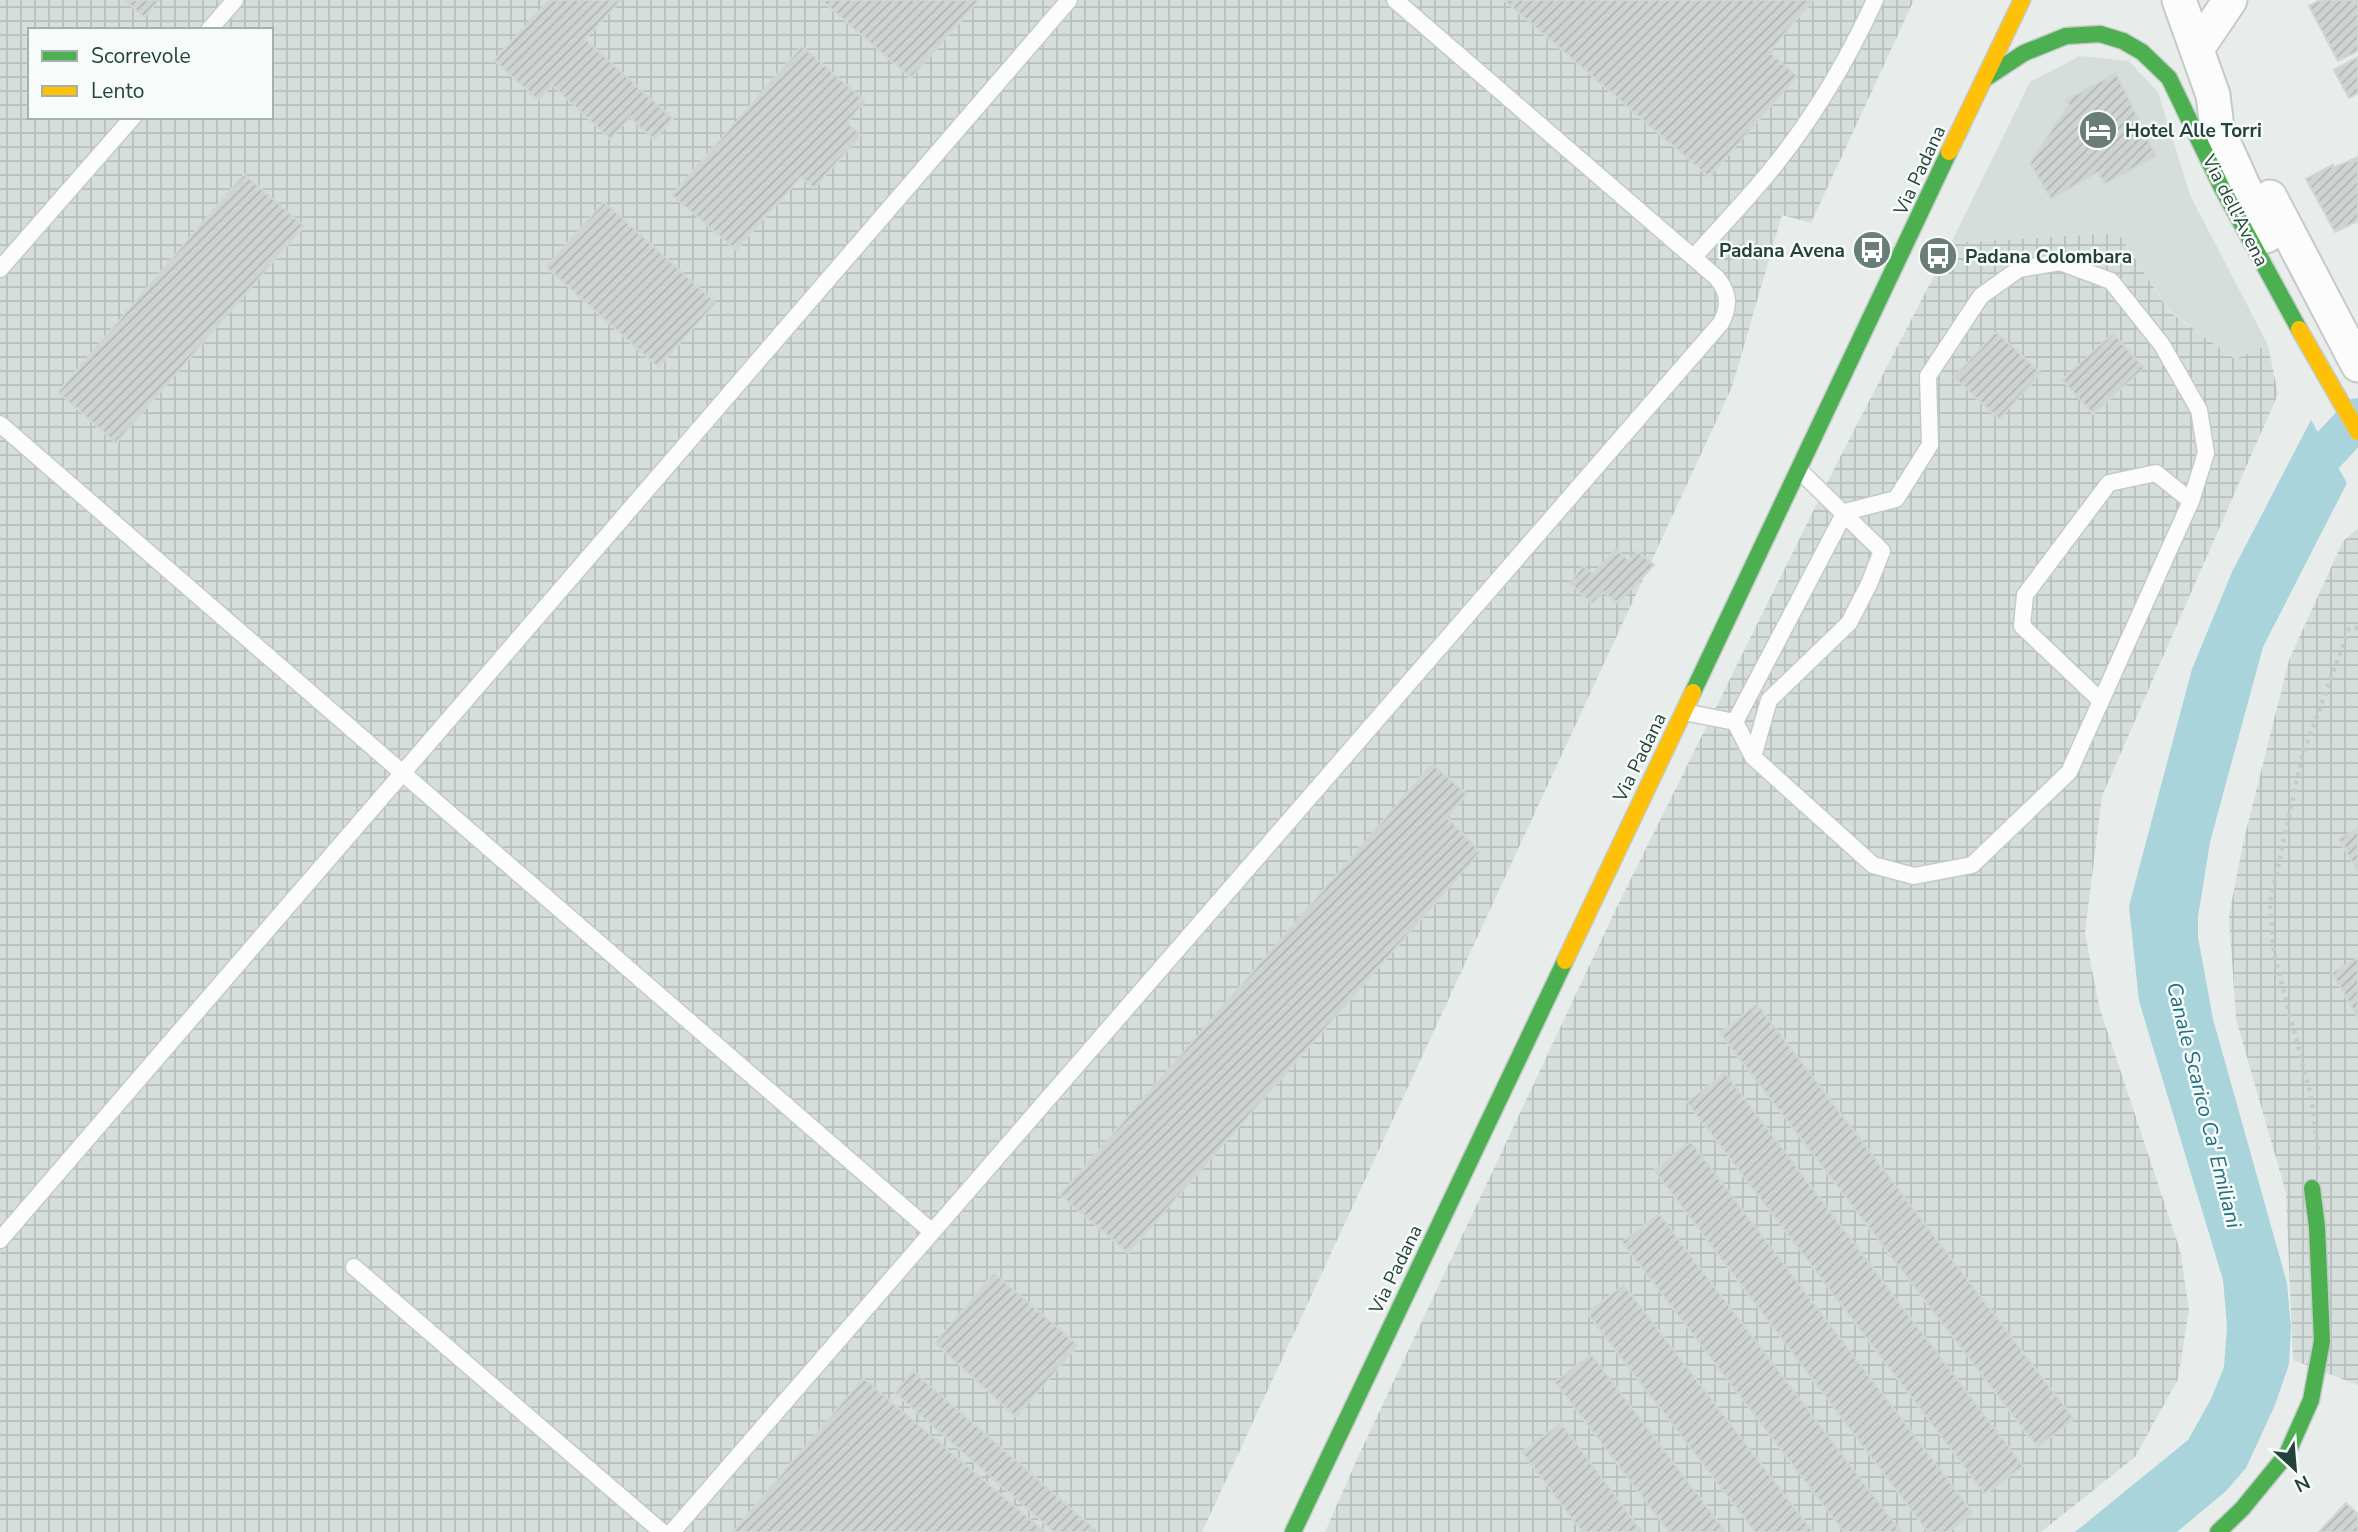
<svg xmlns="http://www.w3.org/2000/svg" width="2358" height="1532" font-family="'Nunito Sans',sans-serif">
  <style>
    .built { fill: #d6dedb }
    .industrial { fill: url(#industrial-grid); fill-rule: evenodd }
    .water { fill: #a9d4db }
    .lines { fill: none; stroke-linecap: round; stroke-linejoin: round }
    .canal { stroke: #a9d4db; stroke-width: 40 }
    .building { fill: url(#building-hatch); stroke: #d1d6d4; stroke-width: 2 }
    .lane-casing { stroke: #c5cac8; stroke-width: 19 }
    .street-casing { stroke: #c5cac8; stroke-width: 37 }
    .fast-casing { stroke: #c3cbc8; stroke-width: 19 }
    .slow-casing { stroke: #c3cbc8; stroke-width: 19 }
    .path { stroke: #c3ccca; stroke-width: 4.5; stroke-dasharray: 3.5 5; stroke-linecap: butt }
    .lane { stroke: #fcfcfc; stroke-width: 16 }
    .street { stroke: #fcfcfc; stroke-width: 33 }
    .fast { stroke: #4caf50; stroke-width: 16 }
    .slow { stroke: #ffc107; stroke-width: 16 }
    .labels { text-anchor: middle; stroke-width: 5; stroke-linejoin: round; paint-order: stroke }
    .poi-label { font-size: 19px; font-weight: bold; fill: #24423a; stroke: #f7fbf9; text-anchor: start }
    .street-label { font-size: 19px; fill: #24423a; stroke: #f7fbf9 }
    .water-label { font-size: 21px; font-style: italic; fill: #1c6f80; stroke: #f7fbf9 }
  </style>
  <defs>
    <pattern id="industrial-grid" width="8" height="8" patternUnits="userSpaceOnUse" patternTransform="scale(1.75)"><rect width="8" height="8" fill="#d6dedb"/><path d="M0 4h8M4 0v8" fill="none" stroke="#b8c0bd"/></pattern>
    <pattern id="building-hatch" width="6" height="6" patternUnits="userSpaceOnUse" patternTransform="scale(1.75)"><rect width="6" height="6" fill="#cfd4d2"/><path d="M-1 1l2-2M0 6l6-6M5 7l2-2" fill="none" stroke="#b2b7b5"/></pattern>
  </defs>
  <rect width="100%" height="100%" fill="#e8edeb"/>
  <path class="built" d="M2080,56l49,5 29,31 32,103 78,150 -33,14 -65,-48 -52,-78 -167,10 79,-161z"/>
  <path class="industrial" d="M0,0h1914l-103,223 -29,-8 -50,172 -530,1145h-1202zM30,30h241v87h-241z
    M2118,233l52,79 65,47 33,-14 10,49 -176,402 -17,137 14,73 81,244 9,60 -11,69 -43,78 -94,75h-716l33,-75 258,-548 221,-446 114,-220z
    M2358,529v856l-65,-25 -7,-167 -50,-174 -7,-103 14,-73 46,-183 54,-119z"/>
  <path class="water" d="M2311,420l36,63 -84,164 -53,195 -12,75v20l15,82 74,264 4,45 -2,36 -14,41 -29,63 -20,23 -49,41h-102l113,-92 23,-41 13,-32 3,-41 -4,-46 -84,-279 -10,-95 63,-237 40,-97z"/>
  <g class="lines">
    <path class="canal" d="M2299,496l21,-37 38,-41"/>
  </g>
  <path class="building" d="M124,0h35l-15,17z
    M549,0h72l-36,39 88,80 -19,21 -24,-23 -20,22 -58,-54 -14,15 -44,-40z
    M821,0h158l-68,78z
    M1504,0h309l-44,52 28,24 -88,101z
    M2320,0h38v51l-20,10 -29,-55z
    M802,46l63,55 -18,22 14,12 -47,53 -13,-11 -65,73 -64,-55z
    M2358,57v36l-9,5 -15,-28z
    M2116,73l40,83 -51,28 -7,-12 -47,27 -21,-36 39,-59 -3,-4z
    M2358,157v64l-23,11 -29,-53 27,-14v3z
    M244,174l60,52 -188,217 -58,-51z
    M604,202l112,101 -58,64 -112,-100z
    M1996,332l45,41 -42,46 -45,-42z
    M2113,333l31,35 -51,46 -31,-34z
    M1616,549l13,12 8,-10 17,14 -36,38 -15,-11 -11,12 -22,-21 13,-17 10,8z
    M1432,764l35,30 -20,23 33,35 -352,401 -68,-58z
    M2358,828v44l-19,-33z
    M2358,958v60l-26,-45z
    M1757,1004l317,415 -37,28 -317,-414z
    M1725,1073l298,393 -38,28 -298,-392z
    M1691,1142l282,371 -25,19h-20l-274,-362z
    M1659,1214l242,318h-57l-222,-290z
    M994,1273l84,72 -62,72 -81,-74z
    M1624,1285l189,247h-58l-168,-219z
    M1591,1354l135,178h-57l-114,-150z
    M913,1371l185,161h-44l-159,-139z
    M863,1378l182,154h-312z
    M1561,1423l81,109h-60l-60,-80z
    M2346,1503l12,11v18h-39z"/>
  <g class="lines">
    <g class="lane-casing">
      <path id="lane" d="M209,30l26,-30
        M1694,257c27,-31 56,-60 81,-92 41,-51 73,-106 100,-165
        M2060,262l51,19 51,64 37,65 7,43 -15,48 -122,271 -97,93 -58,11 -41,-11 -120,-108 -18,-35 110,-210 51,-13 34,-54 -2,-69 53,-80 38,-27z
        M0,269l133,-152
        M0,424l931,807
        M2101,701l-79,-75 3,-31 84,-112 47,-10 35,28
        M1684,712l51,10
        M1753,757l16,-57 80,-77 20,-39 13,-33 -83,-81
        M0,1240l1069,-1240
        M354,1267l308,265
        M672,1532l1049,-1209c9,-18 8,-30 -4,-45l-322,-278"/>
    </g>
    <g class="street-casing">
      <path id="street" d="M2179,0l34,95 4,33 49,108
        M2197,49l33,-49
        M2270,197l88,168"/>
    </g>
    <g class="fast-casing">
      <path id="fast" d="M1986,78l38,-25 42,-17 34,-2 23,7 19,11 27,26 53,110 77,141
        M1693,692l256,-540
        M1293,1532l272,-571
        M2218,1532l24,-23 45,-55 24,-54 11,-59 -5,-114 -5,-39"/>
    </g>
    <g class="slow-casing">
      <path id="slow" d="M1949,152l73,-152
        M2299,329l59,103
        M1565,961l128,-269"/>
    </g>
    <path class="path" d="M2318,1150l-7,-54 -37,-142 -4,-50 32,-147 47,-128 9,-1"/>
    <use href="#lane" class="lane"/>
    <use href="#street" class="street"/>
    <use href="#fast" class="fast"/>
    <use href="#slow" class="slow"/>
  </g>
  <defs>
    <g id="hotel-disc" transform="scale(2.0125)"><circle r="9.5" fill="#697e78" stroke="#f7fbf9"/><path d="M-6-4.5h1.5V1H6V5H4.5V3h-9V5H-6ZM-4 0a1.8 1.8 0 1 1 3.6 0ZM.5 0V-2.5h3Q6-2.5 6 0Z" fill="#fff"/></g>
    <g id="bus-disc" transform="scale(2.0125)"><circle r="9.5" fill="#697e78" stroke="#f7fbf9"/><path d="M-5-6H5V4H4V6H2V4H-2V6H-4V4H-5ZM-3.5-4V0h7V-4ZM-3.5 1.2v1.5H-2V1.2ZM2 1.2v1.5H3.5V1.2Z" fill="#fff"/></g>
  </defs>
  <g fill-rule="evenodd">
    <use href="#hotel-disc" x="2098" y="130"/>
    <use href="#bus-disc" x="1872" y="250"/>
    <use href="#bus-disc" x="1938" y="256"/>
  </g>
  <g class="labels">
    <g class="poi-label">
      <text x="2125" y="137">Hotel Alle Torri</text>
      <text x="1845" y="257" text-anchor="end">Padana Avena</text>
      <text x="1965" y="263">Padana Colombara</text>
    </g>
    <g class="street-label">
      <text transform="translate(1919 170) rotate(-65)" y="7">Via Padana</text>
      <text transform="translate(2236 210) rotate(63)" y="7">Via dell'Avena</text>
      <text transform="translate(1639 757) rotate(-64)" y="7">Via Padana</text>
      <text transform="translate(1395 1269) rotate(-64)" y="7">Via Padana</text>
    </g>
    <g class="water-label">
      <text transform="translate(2204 1105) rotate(76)" y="7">Canale Scarico Ca' Emiliani</text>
    </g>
  </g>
  <rect x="28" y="28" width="245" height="91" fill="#f7fbf9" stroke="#a3b1ad" stroke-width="2"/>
  <rect x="42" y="51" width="35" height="10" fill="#4caf50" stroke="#a3b1ad" stroke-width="2"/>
  <text x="91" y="63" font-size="21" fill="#24423a">Scorrevole</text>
  <rect x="42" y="86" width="35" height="10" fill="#ffc107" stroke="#a3b1ad" stroke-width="2"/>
  <text x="91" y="98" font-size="21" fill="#24423a">Lento</text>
  <g transform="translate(2295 1469) rotate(154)" stroke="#f7fbf9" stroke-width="5" paint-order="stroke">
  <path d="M0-5L12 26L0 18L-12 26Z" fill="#24423a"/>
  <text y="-10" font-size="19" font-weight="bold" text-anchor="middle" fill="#24423a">N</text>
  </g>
</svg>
